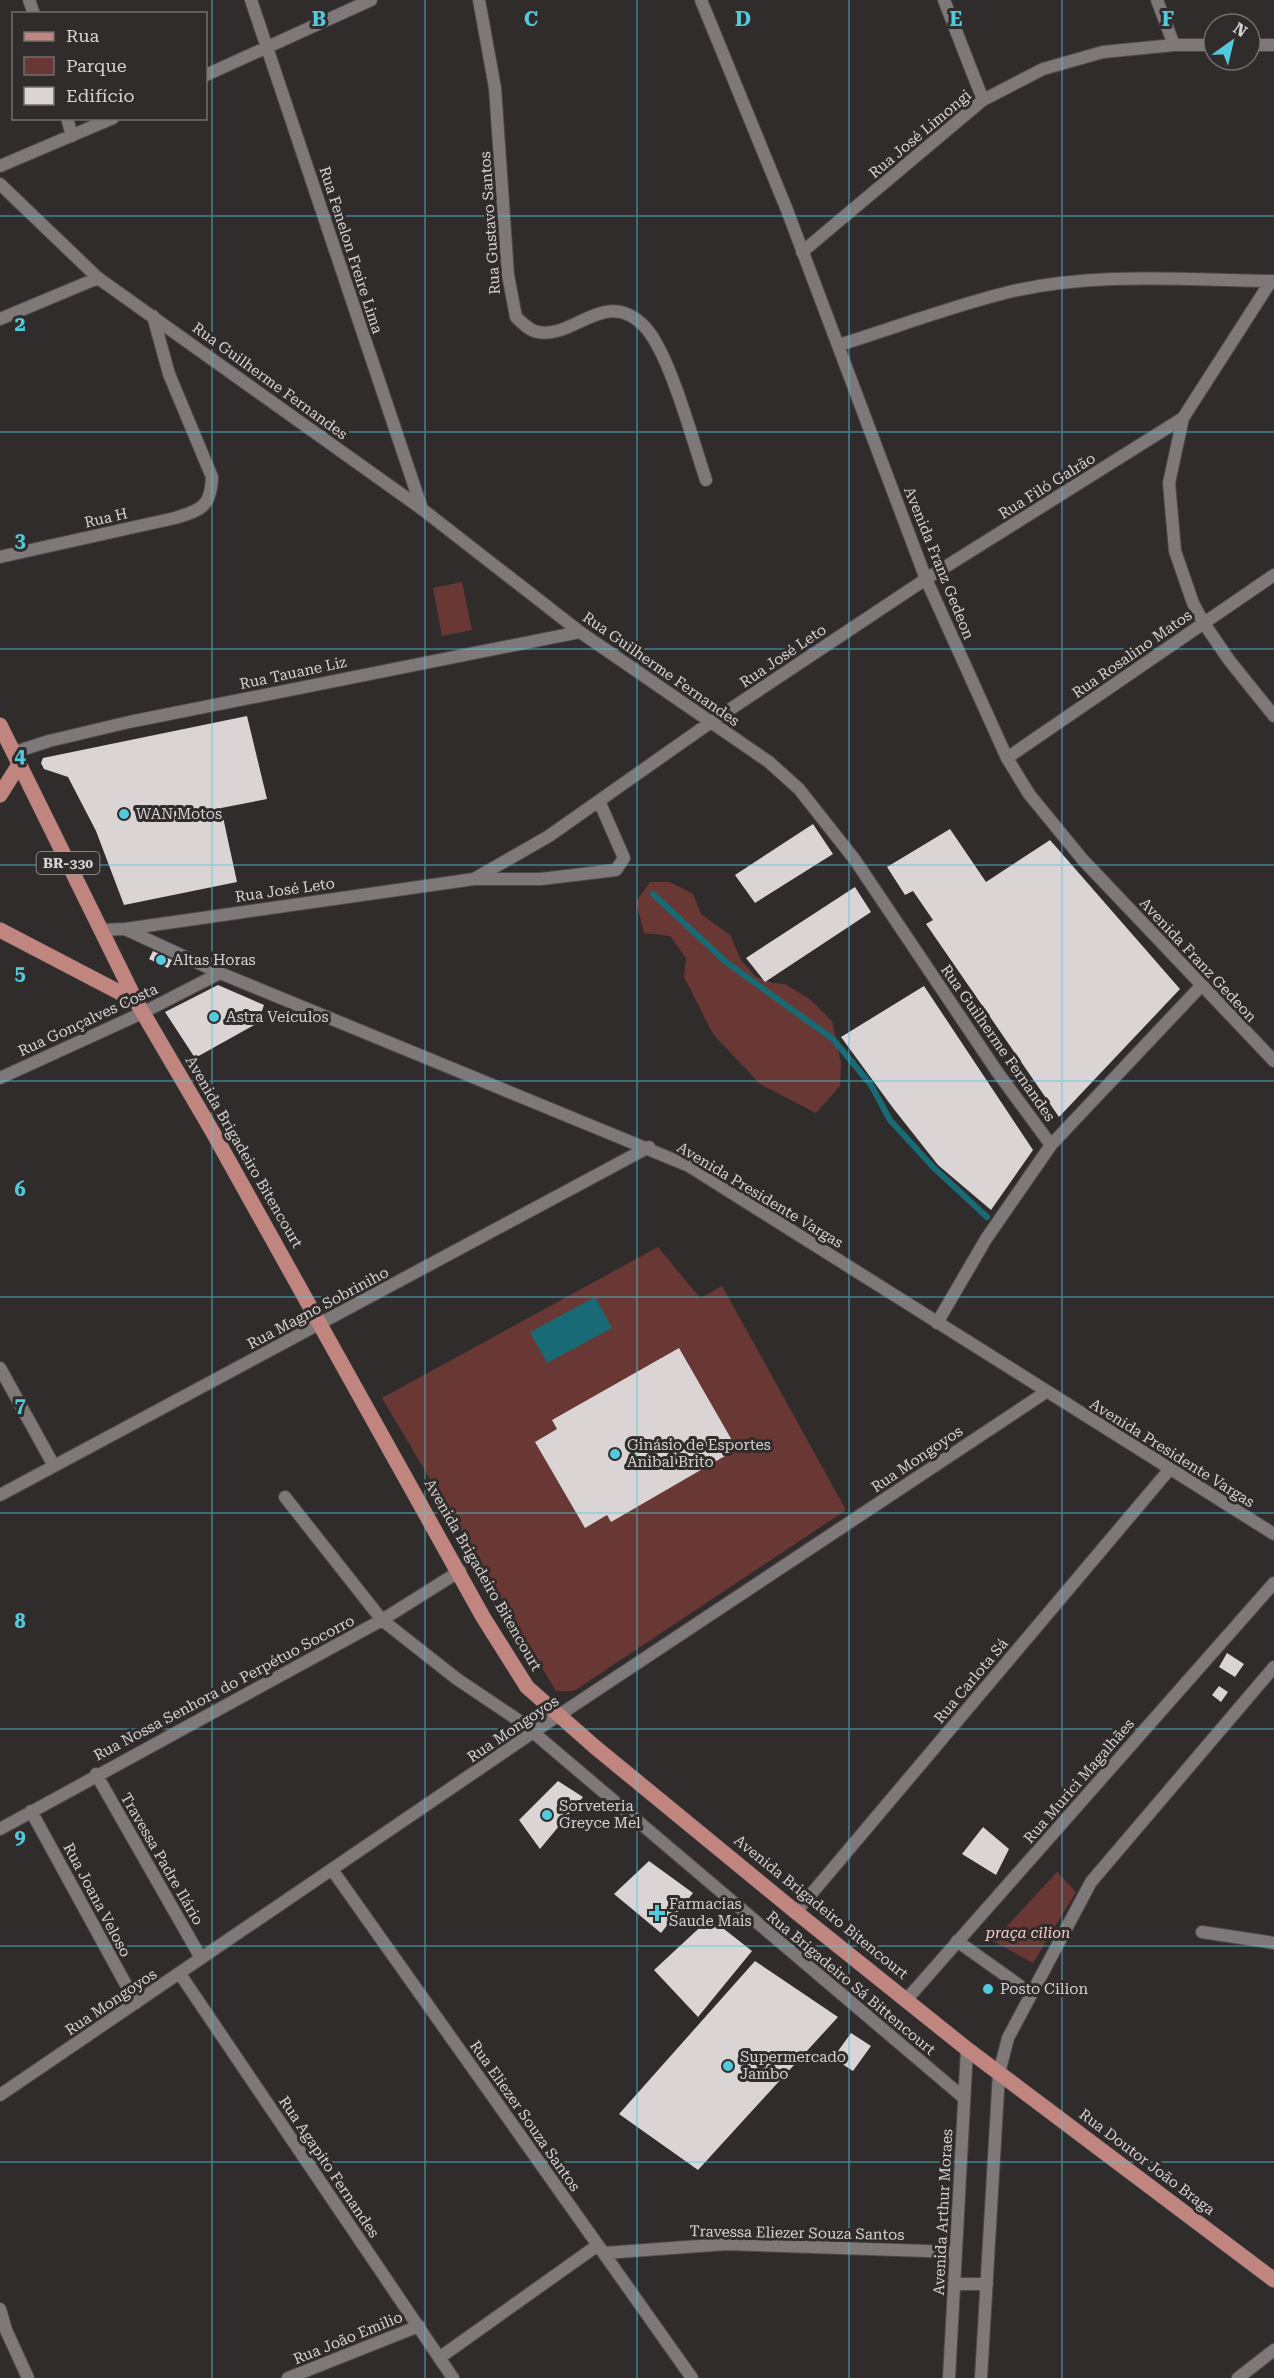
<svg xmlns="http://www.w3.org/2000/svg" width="1274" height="2378" font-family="'Roboto Serif',serif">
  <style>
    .green { fill: #693834 }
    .water { fill: #186a75 }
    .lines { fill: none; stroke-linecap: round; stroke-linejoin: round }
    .stream { stroke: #186a75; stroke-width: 6 }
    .building { fill: #dad4d4 }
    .minor-casing { stroke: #4e4a49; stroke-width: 14 }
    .tertiary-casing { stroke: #4e4a49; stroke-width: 14 }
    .primary-casing { stroke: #4e4a49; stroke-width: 16 }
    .minor { stroke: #7e7978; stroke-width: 12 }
    .tertiary { stroke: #7e7978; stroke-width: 12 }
    .primary { stroke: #c0857f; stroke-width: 15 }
    .grid { fill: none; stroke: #53cadc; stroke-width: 1.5; stroke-opacity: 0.55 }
    .poi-dot { fill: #53cadc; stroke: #312c2c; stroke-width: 2 }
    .labels { text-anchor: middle; stroke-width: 6; stroke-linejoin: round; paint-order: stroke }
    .shield { fill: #312c2c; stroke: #a4a0a0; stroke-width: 1.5 }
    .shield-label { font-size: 14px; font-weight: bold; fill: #d5d2d2 }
    .street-label { font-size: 15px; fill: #d5d2d2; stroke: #312c2c }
    .poi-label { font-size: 15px; fill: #d5d2d2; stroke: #312c2c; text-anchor: start }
    .park-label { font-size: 15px; font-style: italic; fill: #f7cbc6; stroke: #312c2c }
    .grid-label { font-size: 20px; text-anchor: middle; font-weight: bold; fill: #53cadc; stroke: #312c2c; stroke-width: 6; stroke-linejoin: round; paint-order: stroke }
  </style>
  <rect width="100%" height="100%" fill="#312c2c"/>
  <path class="green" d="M462,582l10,48 -30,6 -9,-48z
    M650,882h20l23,12 8,20 29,21 11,25 15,17 17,6 12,1 26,16 21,21 9,42 -1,23 -24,27 -56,-29 -47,-50 -29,-57 2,-19 -16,-22 -26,-3 -8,-31z
    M658,1247l42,51 22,-12 124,224 -272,181h-18l-174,-293z
    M1057,1872l19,20 -43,71 -40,-22z"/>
  <path class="water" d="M595,1297l17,31 -65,35 -17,-31z"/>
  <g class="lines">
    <path class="stream" d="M653,894l73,68 107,77 38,46 19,35 43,47 54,50"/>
  </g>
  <path class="building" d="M247,716l20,83 -46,9 16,74 -113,23 -28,-74 -28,-54 -24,-8 -3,-6 2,-5z
    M813,824l20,30 -78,49 -20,-28z
    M950,829l36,53 64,-42 130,149 -121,128 -133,-193 7,-4 -20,-29 -8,4 -18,-28z
    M855,887l16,25 -106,70 -19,-24z
    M153,951l19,9 -4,8 -19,-9z
    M218,985l46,20 -6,18 -63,35 -30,-46z
    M924,986l109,164 -42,60 -53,-45 -45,-57 -52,-71z
    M679,1348l58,101 -126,73 -4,-7 -22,13 -50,-86 22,-13 -5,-9z
    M1227,1653l17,11 -9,13 -16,-10z
    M1219,1686l9,6 -7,10 -9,-7z
    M558,1781l25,16 -43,52 -21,-29z
    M983,1827l26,22 -13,26 -34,-21z
    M649,1861l44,32 -32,40 -47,-39z
    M710,1918l42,33 -54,66 -44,-47z
    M755,1961l83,56 -140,153 -79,-56z
    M851,2033l20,13 -18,25 -20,-13z"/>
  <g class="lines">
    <g class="minor-casing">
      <path id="minor" d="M29,0l5,14
        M251,0l171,509
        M479,0l16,88 13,187 8,42c6,6 14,14 22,15 37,7 68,-46 107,-5 25,27 48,115 61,153
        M944,0l39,100
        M1157,0l17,45
        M1250,45h24
        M206,75l165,-75
        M67,118l5,18
        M0,166l113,-48
        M0,184l98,94 324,231 158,123 189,130 30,27 56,71 143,213 53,72
        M802,252l181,-152 60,-31 60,-17 71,-7h40
        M1271,281l-88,137 -14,65 6,68 18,52 10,19 26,38 45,56
        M0,319l98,-41
        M839,345c55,-17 110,-38 166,-52 88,-22 180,-13 269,-12
        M0,557l175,-39c27,-8 36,-12 37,-41l-43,-103 -16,-58
        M15,752l34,-11 80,-19 451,-90
        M1007,758l267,-183
        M475,879h66l75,-9 8,-12 -25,-57
        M100,930l25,-1 349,-50 75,-43 162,-114 215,-143 257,-161
        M0,1078l140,-64 80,-41
        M937,1323l49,-84 65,-94 150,-159
        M0,1368l54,98
        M0,1495l649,-348
        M285,1497l97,123 75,59 64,43 443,376
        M96,1774l105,184
        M31,1811l105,192
        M0,1829l382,-209 78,-49
        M333,1871l359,507
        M796,1912l373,-442
        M1202,1932l72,11
        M957,1941l73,52
        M180,1974l273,404
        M0,2095l532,-362 514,-341
        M604,2253l123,-9 228,8
        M439,2358l159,-113
        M288,2378l131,-52
        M1238,2378l36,-28"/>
    </g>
    <g class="tertiary-casing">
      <path id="tertiary" d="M701,0l86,210 139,369 81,179 22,36 54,66 191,201
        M125,929l95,44 469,193 585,368
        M907,1999l367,-416
        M954,2284h33
        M0,2309l6,21 22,48
        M949,2378l18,-329
        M981,2378l18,-305 9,-35 83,-156 183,-215"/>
    </g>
    <g class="primary-casing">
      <path id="primary" d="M0,725l136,276 75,128 272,488 44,70 68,60 201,165 171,137 307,231
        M0,795l20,-32
        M0,930l136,71"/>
    </g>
    <use href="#minor" class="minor"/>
    <use href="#tertiary" class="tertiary"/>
    <use href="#primary" class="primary"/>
  </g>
  <path class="grid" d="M212,0v2378M425,0v2378M637,0v2378M849,0v2378M1062,0v2378M0,216h1274M0,432h1274M0,649h1274M0,865h1274M0,1081h1274M0,1297h1274M0,1513h1274M0,1729h1274M0,1946h1274M0,2162h1274"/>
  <g class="poi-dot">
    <circle cx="124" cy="814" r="6"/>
    <circle cx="161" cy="960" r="6"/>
    <circle cx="214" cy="1017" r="6"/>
    <circle cx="615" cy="1454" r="6"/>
    <circle cx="547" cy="1815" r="6"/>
    <path d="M654 1904h6v6h6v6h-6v6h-6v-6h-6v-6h6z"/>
    <circle cx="988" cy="1989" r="6"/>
    <circle cx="728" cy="2066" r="6"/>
  </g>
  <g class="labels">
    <rect class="shield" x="36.5" y="852" width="63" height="22" rx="4.5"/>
    <g class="shield-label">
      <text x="68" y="868">BR-330</text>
    </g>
    <g class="street-label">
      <text transform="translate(920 134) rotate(-40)" y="5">Rua José Limongi</text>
      <text transform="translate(490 223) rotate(-94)" y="5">Rua Gustavo Santos</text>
      <text transform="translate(351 250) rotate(72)" y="5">Rua Fenelon Freire Lima</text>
      <text transform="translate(270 381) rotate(36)" y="5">Rua Guilherme Fernandes</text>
      <text transform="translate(1047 486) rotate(-32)" y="5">Rua Filó Galrão</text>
      <text transform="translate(106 518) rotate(-13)" y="5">Rua H</text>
      <text transform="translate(939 563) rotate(68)" y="5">Avenida Franz Gedeon</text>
      <text transform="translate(1132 654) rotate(-35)" y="5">Rua Rosalino Matos</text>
      <text transform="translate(783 656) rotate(-34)" y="5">Rua José Leto</text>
      <text transform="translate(661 669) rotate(35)" y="5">Rua Guilherme Fernandes</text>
      <text transform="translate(293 673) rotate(-12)" y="5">Rua Tauane Liz</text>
      <text transform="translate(285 890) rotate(-8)" y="5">Rua José Leto</text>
      <text transform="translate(1198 960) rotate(47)" y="5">Avenida Franz Gedeon</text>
      <text transform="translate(88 1020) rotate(-25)" y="5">Rua Gonçalves Costa</text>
      <text transform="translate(998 1043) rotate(55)" y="5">Rua Guilherme Fernandes</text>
      <text transform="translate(244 1152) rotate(60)" y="5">Avenida Brigadeiro Bitencourt</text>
      <text transform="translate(760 1195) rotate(31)" y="5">Avenida Presidente Vargas</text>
      <text transform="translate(318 1308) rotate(-28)" y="5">Rua Magno Sobriniho</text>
      <text transform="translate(1172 1453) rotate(32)" y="5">Avenida Presidente Vargas</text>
      <text transform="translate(917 1459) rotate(-34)" y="5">Rua Mongoyos</text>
      <text transform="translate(483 1575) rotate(60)" y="5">Avenida Brigadeiro Bitencourt</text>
      <text transform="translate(971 1681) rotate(-50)" y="5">Rua Carlota Sá</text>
      <text transform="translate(224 1688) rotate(-28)" y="5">Rua Nossa Senhora do Perpétuo Socorro</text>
      <text transform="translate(513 1729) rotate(-34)" y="5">Rua Mongoyos</text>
      <text transform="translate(1079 1781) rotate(-49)" y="5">Rua Murici Magalhães</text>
      <text transform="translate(162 1859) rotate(60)" y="5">Travessa Padre Ilário</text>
      <text transform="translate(97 1900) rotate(62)" y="5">Rua Joana Veloso</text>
      <text transform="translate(821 1907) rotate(39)" y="5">Avenida Brigadeiro Bitencourt</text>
      <text transform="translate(851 1983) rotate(40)" y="5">Rua Brigadeiro Sá Bittencourt</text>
      <text transform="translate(111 2002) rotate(-34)" y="5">Rua Mongoyos</text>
      <text transform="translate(525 2116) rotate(55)" y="5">Rua Eliezer Souza Santos</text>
      <text transform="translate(1147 2162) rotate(37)" y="5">Rua Doutor João Braga</text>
      <text transform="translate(329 2167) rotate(56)" y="5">Rua Agapito Fernandes</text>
      <text transform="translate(943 2212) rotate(-87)" y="5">Avenida Arthur Moraes</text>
      <text transform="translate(797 2233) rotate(1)" y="5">Travessa Eliezer Souza Santos</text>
      <text transform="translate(348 2338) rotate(-22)" y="5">Rua João Emilio</text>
    </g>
    <g class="poi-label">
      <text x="136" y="819">WAN Motos</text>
      <text x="173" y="965">Altas Horas</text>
      <text x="226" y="1022">Astra Veículos</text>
      <text x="627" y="1450">Ginásio de Esportes<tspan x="627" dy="17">Anibal Brito</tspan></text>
      <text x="559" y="1811">Sorveteria<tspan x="559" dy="17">Greyce Mel</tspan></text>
      <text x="669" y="1909">Farmacias<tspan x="669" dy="17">Saude Mais</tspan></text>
      <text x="1000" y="1994">Posto Cilion</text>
      <text x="740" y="2062">Supermercado<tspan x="740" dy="17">Jambo</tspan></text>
    </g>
    <g class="park-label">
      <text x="1028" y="1938">praça cilion</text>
    </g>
  </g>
  <g class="grid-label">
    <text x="319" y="26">B</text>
    <text x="531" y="26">C</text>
    <text x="743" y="26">D</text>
    <text x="956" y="26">E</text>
    <text x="1168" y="26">F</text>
    <text x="20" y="331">2</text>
    <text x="20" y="547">3</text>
    <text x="20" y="763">4</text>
    <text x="20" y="980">5</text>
    <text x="20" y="1196">6</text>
    <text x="20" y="1412">7</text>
    <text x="20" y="1628">8</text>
    <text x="20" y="1844">9</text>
  </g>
  <rect x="12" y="12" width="195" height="108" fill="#312c2c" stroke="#736e6e" stroke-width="1.5"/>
  <rect x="24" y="32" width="30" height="9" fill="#c0857f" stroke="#736e6e" stroke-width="1.5"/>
  <text x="66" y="42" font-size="18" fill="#d5d2d2">Rua</text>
  <rect x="24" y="57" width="30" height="18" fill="#693834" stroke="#736e6e" stroke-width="1.5"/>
  <text x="66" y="72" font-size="18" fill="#d5d2d2">Parque</text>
  <rect x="24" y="87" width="30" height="18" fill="#dad4d4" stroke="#736e6e" stroke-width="1.5"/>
  <text x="66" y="102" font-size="18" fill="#d5d2d2">Edifício</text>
  <g transform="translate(1232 42) rotate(34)"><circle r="28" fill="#312c2c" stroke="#736e6e" stroke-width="1.5"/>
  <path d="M0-4.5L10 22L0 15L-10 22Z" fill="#53cadc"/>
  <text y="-9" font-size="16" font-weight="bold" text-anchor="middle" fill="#d5d2d2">N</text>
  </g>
</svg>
